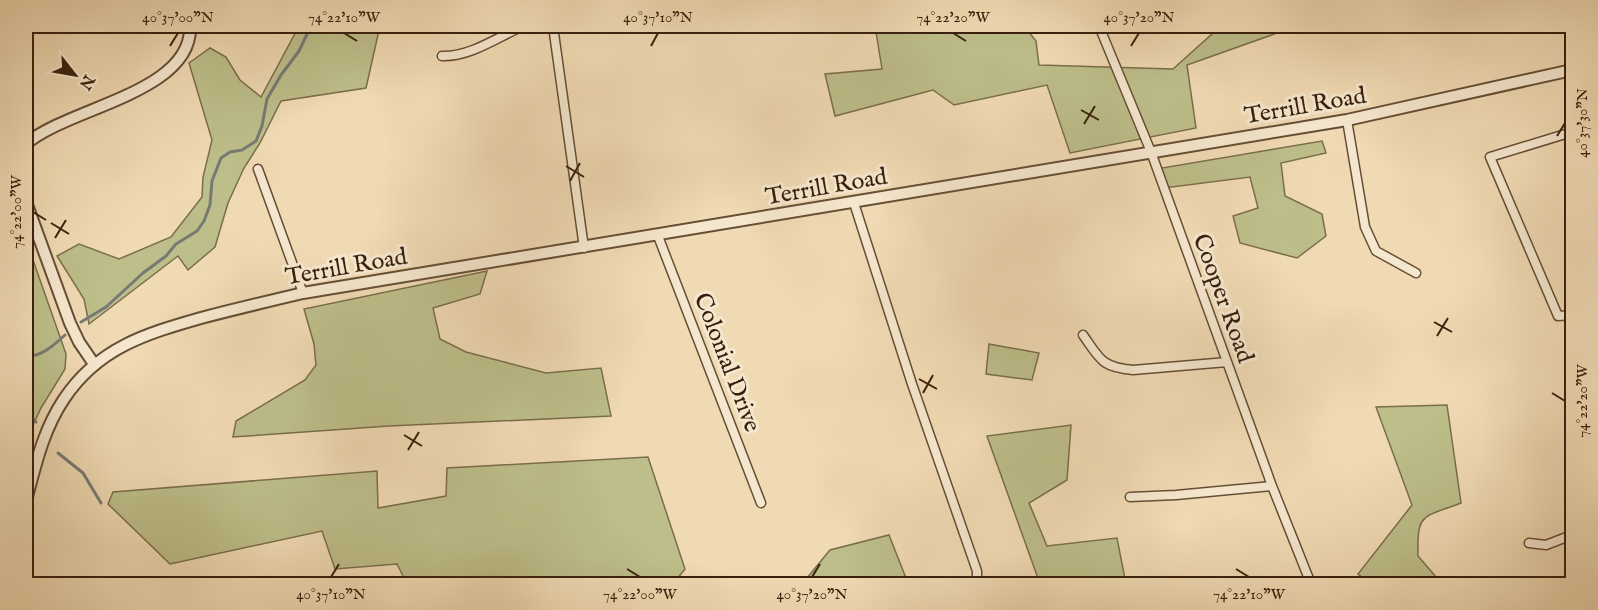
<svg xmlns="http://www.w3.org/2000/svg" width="1598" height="610" font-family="'IM FELL English',serif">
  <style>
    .green { fill: #bdbe8a; stroke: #7a6e4b; stroke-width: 1.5 }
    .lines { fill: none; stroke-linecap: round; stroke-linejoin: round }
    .stream { stroke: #777a74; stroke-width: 3 }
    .minor-casing { stroke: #664e36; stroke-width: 11 }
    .tertiary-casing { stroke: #664e36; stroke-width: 14 }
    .minor { stroke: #f5e7ce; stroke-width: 8 }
    .tertiary { stroke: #f5e7ce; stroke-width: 10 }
    .ticks { fill: none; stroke: #381f0c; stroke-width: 2 }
    .labels { text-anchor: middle; stroke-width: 6; stroke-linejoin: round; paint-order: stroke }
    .street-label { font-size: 24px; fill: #381f0c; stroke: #f5e7ce }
    .neatline { fill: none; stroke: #381f0c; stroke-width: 2 }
    .ticks-label { font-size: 15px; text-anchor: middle; fill: #381f0c }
  </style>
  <rect width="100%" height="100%" fill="#f0dab3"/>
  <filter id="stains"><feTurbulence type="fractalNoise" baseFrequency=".00333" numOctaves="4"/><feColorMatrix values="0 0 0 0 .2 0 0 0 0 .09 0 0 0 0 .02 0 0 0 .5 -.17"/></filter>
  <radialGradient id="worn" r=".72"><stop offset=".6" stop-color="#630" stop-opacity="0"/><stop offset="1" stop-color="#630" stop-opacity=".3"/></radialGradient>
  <path class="green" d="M299,26h81l-14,62 -85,13 -21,42 -16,25 -16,35 -13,44 -27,23 -10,-14 -89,68 -5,-25 -27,-43 22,-12 40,15 52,-22 31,-40 1,-20 9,-37 -23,-77 21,-15 16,9 14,23 21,17z
    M875,26h149l12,15 3,24 134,4 40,-36 1,-7h83l-110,39 9,63 -126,25 -23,-68 -93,20 -21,-15 -98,26 -10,-42 57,-5z
    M1322,141l4,12 -45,10 4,33 37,18 4,22 -29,22 -57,-15 -7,-27 25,-8 -8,-31 -86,11 -8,-19z
    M26,240l40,114 -1,15 -24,39 -15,32z
    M487,271l-7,23 -47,14 7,31 26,13 80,21 55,-5 10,48 -222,10 -156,11 3,-16 69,-41 11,-15 -2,-21 -10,-35z
    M989,344l50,9 -7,27 -46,-6z
    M1447,405l14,98c-39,15 -44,9 -43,53l24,28h-71l-13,-10 54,-69 -36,-98z
    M1071,425l-4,55 -38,23 18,43 70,-8 9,46h-86l-53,-148z
    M648,457l37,112 -12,15h-266l-10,-20 -62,5 -13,-38 -152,33 -62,-60 5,-12 264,-21 1,37 68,-12 1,-28z
    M889,535l17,43 -17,6h-87l28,-34z"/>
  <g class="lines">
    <path class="stream" d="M81,322l25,-15 37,-34 23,-17 10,-12 21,-13 7,-10 6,-16 2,-24 9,-23 9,-6 12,-2 14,-9 6,-15 5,-27 14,-24 18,-24 12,-25
      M26,357c16,-1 27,-11 39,-22
      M26,413l10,9
      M58,453l25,20 18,30"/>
    <g class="minor-casing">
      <path id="minor" d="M553,26l31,222
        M1099,26l52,126 121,334 39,98
        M442,56c28,1 56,-19 81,-30
        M1347,120l18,107 11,24 40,22
        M1572,132l-82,25 68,159 14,-1
        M258,169l45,124
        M854,203l58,181 65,187v13
        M658,236l103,267
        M1083,335c17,24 18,32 50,35l94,-8
        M1130,497l46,-2 96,-9
        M1529,543l17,2 26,-10"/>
    </g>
    <g class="tertiary-casing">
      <path id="tertiary" d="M26,144c40,-36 167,-51 164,-118
        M26,202l44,121 9,19 15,22
        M26,501c9,-34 17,-71 38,-102 34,-51 81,-65 137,-81 34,-9 68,-17 102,-25l1044,-173 225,-50"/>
    </g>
    <use href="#minor" class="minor"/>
    <use href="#tertiary" class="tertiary"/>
  </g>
  <path class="ticks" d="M344,33l13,8M953,33l13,8M170,46l8,-13M651,46l7,-13M1131,46l8,-13M1081,110l18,10M1084,124l11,-18M1557,136l8,-13M566,166l18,11M570,181l10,-18M33,212l13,8M51,223l18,11M55,238l11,-18M1434,322l18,10M1437,336l11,-18M919,379l18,10M923,393l10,-18M1552,393l13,8M404,435l18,11M408,450l11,-18M627,569l13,8M1236,569l13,8M331,577l8,-13M812,577l8,-13"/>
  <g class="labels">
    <g class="street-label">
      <text transform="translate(1305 105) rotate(-10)" y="8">Terrill Road</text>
      <text transform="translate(826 186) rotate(-10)" y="8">Terrill Road</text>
      <text transform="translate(346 266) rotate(-10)" y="8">Terrill Road</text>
      <text transform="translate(1224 298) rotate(70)" y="8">Cooper Road</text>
      <text transform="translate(728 362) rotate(69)" y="8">Colonial Drive</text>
    </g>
  </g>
  <rect width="1598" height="610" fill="none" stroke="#f0dab3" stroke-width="66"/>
  <g transform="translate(75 75) rotate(121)" stroke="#f5e7ce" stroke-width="4.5" paint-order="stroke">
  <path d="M0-4.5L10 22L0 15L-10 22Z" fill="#381f0c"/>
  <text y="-9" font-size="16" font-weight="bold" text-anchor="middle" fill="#381f0c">N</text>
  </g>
  <rect x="33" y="33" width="1532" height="544" class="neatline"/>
  <g class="ticks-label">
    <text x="178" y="22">40°37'00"N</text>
    <text x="344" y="22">74°22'10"W</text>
    <text x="658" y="22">40°37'10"N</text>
    <text x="953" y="22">74°22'20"W</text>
    <text x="1139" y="22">40°37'20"N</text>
    <text transform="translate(1582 123) rotate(-90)" y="5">40°37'30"N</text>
    <text transform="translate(16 212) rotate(-90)" y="5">74°22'00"W</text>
    <text transform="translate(1582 401) rotate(-90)" y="5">74°22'20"W</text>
    <text x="331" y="599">40°37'10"N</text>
    <text x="640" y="599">74°22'00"W</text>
    <text x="812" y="599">40°37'20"N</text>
    <text x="1249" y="599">74°22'10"W</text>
  </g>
  <rect width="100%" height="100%" filter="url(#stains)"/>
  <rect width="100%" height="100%" fill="url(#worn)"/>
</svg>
